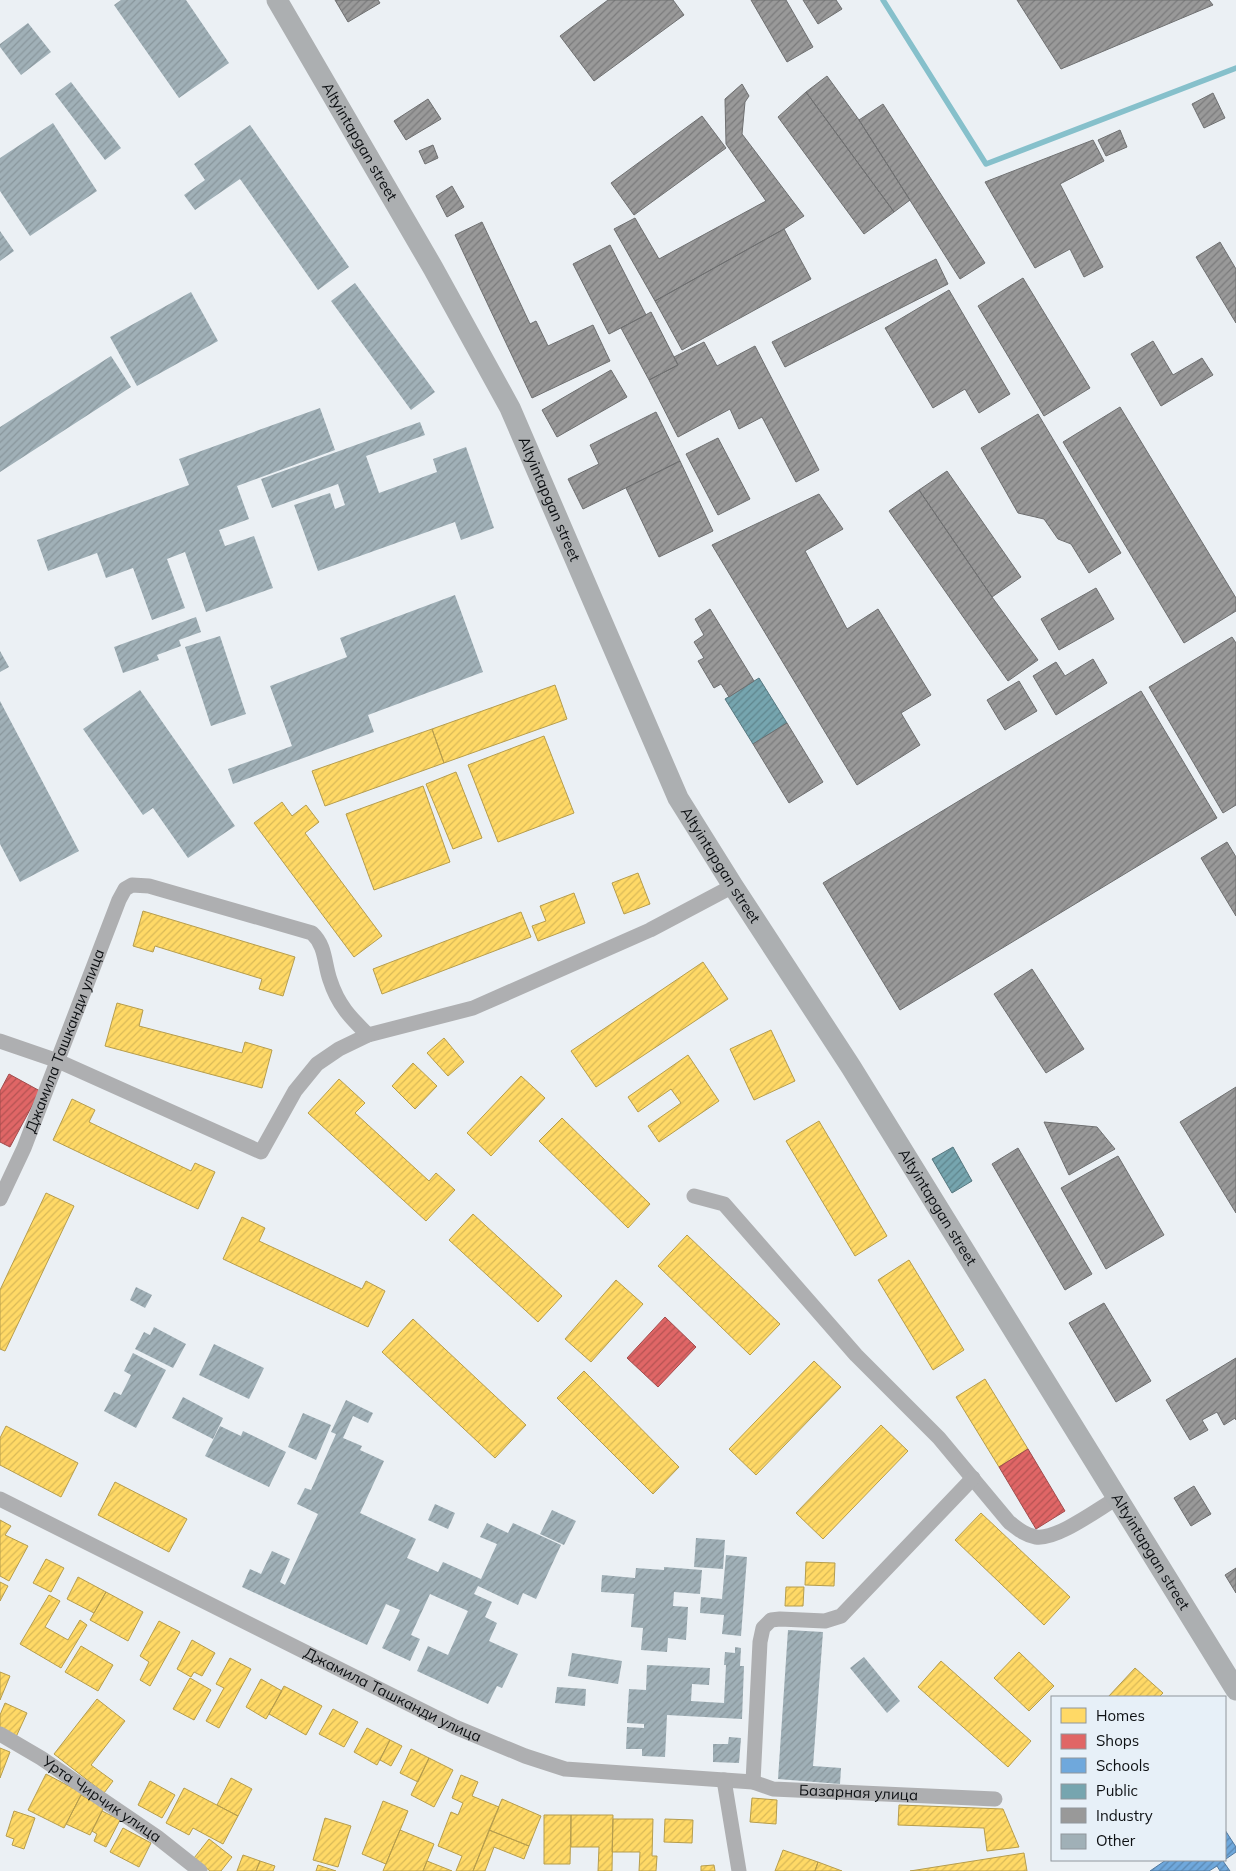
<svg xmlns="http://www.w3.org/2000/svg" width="1236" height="1871" font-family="Mulish,sans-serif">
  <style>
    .homes { fill: url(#homes-hatch); stroke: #b69d4d }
    .shops { fill: url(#shops-hatch); stroke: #a14c4d }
    .schools { fill: url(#schools-hatch); stroke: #527aa0 }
    .public { fill: url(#public-hatch); stroke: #567880 }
    .industry { fill: url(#industry-hatch); stroke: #6f7071 }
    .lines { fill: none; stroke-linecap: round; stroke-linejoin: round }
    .stream { stroke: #86c0cb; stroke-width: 5.5 }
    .building { fill: url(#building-hatch) }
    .street { stroke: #aeafb1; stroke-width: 15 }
    .secondary { stroke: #acafb1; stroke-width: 21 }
    .labels { text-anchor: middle; stroke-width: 5; stroke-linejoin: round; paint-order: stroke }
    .street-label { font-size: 15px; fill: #0d1013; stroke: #e7f0f8 }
  </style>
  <defs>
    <pattern id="homes-hatch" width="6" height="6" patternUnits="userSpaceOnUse" patternTransform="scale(1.25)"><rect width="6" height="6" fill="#ffd966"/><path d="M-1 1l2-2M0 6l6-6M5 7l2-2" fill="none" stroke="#d9b958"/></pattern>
    <pattern id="shops-hatch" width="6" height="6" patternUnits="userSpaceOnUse" patternTransform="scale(1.25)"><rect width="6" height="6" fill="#e06666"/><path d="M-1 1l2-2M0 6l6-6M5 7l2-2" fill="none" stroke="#b45353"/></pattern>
    <pattern id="schools-hatch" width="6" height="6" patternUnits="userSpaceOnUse" patternTransform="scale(1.25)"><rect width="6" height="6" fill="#6fa8dc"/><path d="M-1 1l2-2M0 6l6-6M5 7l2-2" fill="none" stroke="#5a87b1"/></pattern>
    <pattern id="public-hatch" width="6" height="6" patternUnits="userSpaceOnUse" patternTransform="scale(1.25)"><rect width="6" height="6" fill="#76a5af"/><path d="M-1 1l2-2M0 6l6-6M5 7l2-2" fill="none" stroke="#5f858d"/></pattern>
    <pattern id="industry-hatch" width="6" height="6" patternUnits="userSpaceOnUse" patternTransform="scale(1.25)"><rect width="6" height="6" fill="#999"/><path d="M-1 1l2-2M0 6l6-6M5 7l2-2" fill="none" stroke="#7b7b7c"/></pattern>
    <pattern id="building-hatch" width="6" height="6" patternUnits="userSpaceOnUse" patternTransform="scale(1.25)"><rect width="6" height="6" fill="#a0b0b7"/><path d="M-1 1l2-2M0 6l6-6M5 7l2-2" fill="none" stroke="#89969c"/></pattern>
  </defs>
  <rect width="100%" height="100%" fill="#ebf0f4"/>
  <path class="homes" d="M555,685l12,34 -123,44 -12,-34z
    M432,729l12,34 -119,43 -13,-35z
    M544,736l30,77 -76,29 -30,-77z
    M456,772l26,66 -29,11 -27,-65z
    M423,786l27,76 -76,28 -28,-76z
    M282,802l10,14 14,-11 13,17 -14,11 77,103 -28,21 -100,-134z
    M638,873l12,31 -26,10 -12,-31z
    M574,893l11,30 -47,18 -6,-15 14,-5 -6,-15z
    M143,911l152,46 -12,39 -24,-7 3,-10 -107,-33 -2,6 -20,-6z
    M521,912l10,25 -149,57 -9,-25z
    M703,962l25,37 -132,88 -25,-36z
    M117,1003l26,7 -4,16 103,27 3,-11 27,8 -10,38 -157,-42z
    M771,1030l24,51 -41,19 -24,-51z
    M444,1038l20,24 -16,14 -21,-23z
    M688,1055l31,46 -60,41 -11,-16 33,-23 -10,-14 -33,23 -10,-15z
    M413,1063l24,23 -22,23 -23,-23z
    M521,1076l24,22 -54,58 -24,-23z
    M339,1079l26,24 -10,10 74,68 7,-8 19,17 -29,31 -118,-108z
    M72,1099l23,11 -6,12 102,49 4,-8 20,9 -17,37 -145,-69z
    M562,1118l88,86 -22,24 -89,-87z
    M819,1121l68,115 -32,20 -69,-115z
    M46,1193l28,13 -69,145 -5,-2v-59z
    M473,1214l89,82 -24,26 -89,-82z
    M242,1217l23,11 -6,13 103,48 4,-8 19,10 -17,36 -145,-68z
    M687,1235l93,89 -30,31 -92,-89z
    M909,1260l55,90 -31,20 -55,-90z
    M616,1280l27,24 -52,58 -26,-23z
    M413,1319l113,106 -31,33 -113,-106z
    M814,1361l27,26 -85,88 -27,-26z
    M584,1371l95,96 -26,27 -96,-96z
    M985,1379l43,70 -29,18 -43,-70z
    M881,1425l27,26 -85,88 -27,-26z
    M6,1426l72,37 -17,34 -61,-32v-27z
    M115,1482l72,37 -18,33 -71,-37z
    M981,1513l89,84 -26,28 -89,-85z
    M0,1520l11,6 -6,9 23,11 -19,35 -9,-5z
    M46,1559l18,9 -13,24 -18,-9z
    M806,1562l29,1 -1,23 -29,-1z
    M78,1577l28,15 -12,21 -27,-14z
    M0,1582l8,4 -8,15z
    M786,1587h18l-1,19h-18z
    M106,1592l37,20 -15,29 -38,-21z
    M49,1595l11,6 -15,26 23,13 12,-20 7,5 -26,43 -41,-24z
    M159,1621l21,11 -30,54 -10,-6 9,-18 -9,-6z
    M192,1640l23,13 -13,23 -8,-4 -3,5 -14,-8z
    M81,1646l32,19 -15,26 -33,-19z
    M1019,1652l35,34 -25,25 -35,-33z
    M230,1658l21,11 -32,59 -13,-7 18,-33 -8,-4z
    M941,1661l90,80 -23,26 -90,-80z
    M1135,1668l28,25 -4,4h-51z
    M0,1672l10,4 -10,24z
    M190,1678l21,12 -17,30 -21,-11z
    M261,1679l21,12 -16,28 -20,-12z
    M284,1686l38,20 -16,29 -37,-21z
    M97,1699l28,22 -34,44 22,16 -9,12 -50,-39z
    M5,1703l22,10 -11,24 -16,-7v-15z
    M333,1709l25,13 -14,25 -25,-13z
    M367,1728l23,12 -13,25 -23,-13z
    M390,1740l12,6 -11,20 -11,-6z
    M0,1748l10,4 -10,26z
    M411,1749l18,9 -11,24 -18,-9z
    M429,1758l24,12 -19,37 -23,-12z
    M46,1774l36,19 -18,35 -36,-18z
    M461,1775l17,7 -6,14 27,11 -26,64h-17l6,-15 -24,-10 13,-34 7,3 5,-12 -11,-5z
    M231,1778l21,11 -14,27 -21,-11z
    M150,1781l25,14 -13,23 -24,-13z
    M184,1788l54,28 -15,28 -30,-16 -4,7 -23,-12z
    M81,1795l23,12 -14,28 -24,-11z
    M752,1798l25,2 -1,24 -26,-2z
    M502,1799l39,17 -12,30 -40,-16z
    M383,1801l25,10 -22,53 -24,-10z
    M899,1805l104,4 16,38 -32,4 -3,-23 -86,-3z
    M14,1811l21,7 -11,31 -12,-4 2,-6 -8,-3z
    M102,1811l18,9 -14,27 -12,-6 3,-7 -5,-3z
    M544,1815h27l-1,49h-26z
    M571,1815h42l-1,56h-14l1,-24h-28z
    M325,1818l26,8 -13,41 -25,-7z
    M613,1819h40l-1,37h5l-1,15h-17l1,-19h-28z
    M665,1819l28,1 -1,23 -28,-1z
    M123,1828l28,15 -12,24 -29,-15z
    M400,1830l34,14 -11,27h-40z
    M489,1830l40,16 -5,13 -30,-12 -9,24h-12z
    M209,1839l23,18 -11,14h-11l-16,-13z
    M783,1850l35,12 -3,9h-40z
    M1024,1853l3,18h-117z
    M243,1855l17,6 -4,10h-19z
    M260,1861l15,5 -2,5h-17z
    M427,1861l25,10h-29z
    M818,1862l24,9h-27z
    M318,1865l18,6h-20z
    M714,1865l1,6h-14v-5z"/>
  <path class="shops" d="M9,1074l31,17 -30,56 -10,-5v-51z
    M665,1317l31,30 -38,40 -31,-29z
    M1028,1449l37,62 -29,18 -37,-62z"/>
  <path class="schools" d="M1225,1830l11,17v5l-13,9 7,10h-10l-3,-5 -8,5h-59l16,-11h59z"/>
  <path class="public" d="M759,678l28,45 -34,21 -28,-45z
    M953,1147l19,34 -20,12 -20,-34z"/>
  <path class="industry" d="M335,0h43l2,3 -32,19z
    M608,0h65l11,15 -90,66 -34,-45z
    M751,0h35l27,47 -26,15z
    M803,0h33l6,9 -24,15z
    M1017,0h192l4,5 -152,64z
    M827,76l32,44 51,80 -16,12 -88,-120z
    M742,84l7,12 -4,6 -3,32 62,82 -20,13 -129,72 -41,-72 21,-11 24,41 107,-58 -40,-57 -1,-45z
    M806,92l88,120 -30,22 -86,-117z
    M1213,93l12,25 -21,10 -12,-24z
    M428,99l13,20 -35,21 -12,-19z
    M883,104l102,159 -25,16 -101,-159z
    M702,116l24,32 -92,67 -23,-32z
    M1120,130l7,17 -21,9 -8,-16z
    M1093,140l11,21 -44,23 43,83 -19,10 -14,-28 -35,19 -50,-86z
    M433,145l5,13 -13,6 -6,-13z
    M452,186l12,21 -17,10 -11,-21z
    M482,222l48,102 6,-3 12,25 45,-21 17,36 -78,37 -77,-163z
    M784,229l27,50 -129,71 -27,-49z
    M1220,242l16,27v54l-40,-66z
    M610,245l36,70 -37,19 -36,-70z
    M936,259l12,25 -163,83 -13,-25z
    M1023,278l67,110 -46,28 -66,-110z
    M949,290l61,104 -31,19 -14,-24 -32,19 -48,-80z
    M651,312l27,53 -29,15 -28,-52z
    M1153,341l20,34 29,-17 11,17 -52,31 -30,-52z
    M704,342l13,24 38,-20 64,124 -23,12 -34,-65 -23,12 -9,-20 -52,28 -29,-57 29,-15 -4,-8z
    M611,370l16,27 -70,40 -15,-27z
    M1120,407l116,191v13l-52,32 -121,-201z
    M656,412l24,49 -97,48 -15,-30 31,-15 -9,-19z
    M1038,414l83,139 -32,20 -18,-29 -13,-5 -14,-20 -26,-6 -37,-65z
    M718,438l32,61 -32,16 -32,-61z
    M680,461l33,70 -54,26 -33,-69z
    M947,471l74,106 -29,20 -73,-107z
    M919,490l73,107 46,63 -30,21 -119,-170z
    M819,494l24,35 -38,22 42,78 31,-20 53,86 -30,18 19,32 -63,40 -145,-240z
    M1096,588l18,31 -55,31 -18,-31z
    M710,609l44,72 -25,16 -8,-13 -7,4 -16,-27 6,-3 -10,-16 10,-7 -9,-16z
    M1232,637l4,6v162l-13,8 -74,-126z
    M1093,659l14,24 -51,32 -23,-39 23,-14 9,14z
    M1019,681l18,30 -32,19 -18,-30z
    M1141,691l76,127 -317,192 -77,-127z
    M787,723l36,59 -34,21 -36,-59z
    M1227,842l9,15v59l-35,-58z
    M1032,969l52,80 -38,24 -52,-79z
    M1236,1087v126l-56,-91z
    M1044,1122l53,5 18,22 -46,26z
    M1018,1148l74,126 -27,16 -73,-126z
    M1118,1156l46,79 -58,34 -45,-81z
    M1104,1303l47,78 -35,21 -47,-79z
    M1236,1358v62l-1,-2 -11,7 -7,-13 -15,8 6,10 -18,10 -24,-40z
    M1194,1486l17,28 -20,12 -17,-28z
    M1236,1568v25l-11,-18z"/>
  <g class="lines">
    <path class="stream" d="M883,0l103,164 250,-96"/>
  </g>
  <path class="building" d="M121,0h65l43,63 -50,35 -65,-93z
    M28,23l23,29 -30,23 -21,-28v-3z
    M71,82l50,66 -16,12 -50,-66z
    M53,123l44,68 -67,45 -30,-45v-33z
    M250,125l99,142 -31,23 -78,-111 -45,31 -11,-15 21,-15 -11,-16z
    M0,231l14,20 -14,10z
    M355,283l80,109 -24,18 -80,-109z
    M191,292l27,49 -81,45 -27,-49z
    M111,356l20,31 -131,85v-45z
    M320,408l15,42 -98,36 12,33 -30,11 6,16 29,-10 19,52 -67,24 -21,-60 -18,7 18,49 -33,12 -19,-52 -27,10 -9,-25 -49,18 -11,-31 152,-55 -10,-26z
    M420,422l5,13 -59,21 13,37 58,-21 -4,-13 33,-12 28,81 -33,12 -6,-18 -137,49 -24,-66 36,-12 5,16 10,-4 -7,-21 -66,24 -11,-29z
    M455,595l28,77 -115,43 6,17 -141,52 -5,-15 64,-23 -22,-60 77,-29 -7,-19z
    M196,617l5,15 -22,8 2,6 -24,9 2,5 -36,13 -9,-26z
    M220,636l26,78 -35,12 -26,-79z
    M0,651l9,16 -9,5z
    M140,690l95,136 -47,32 -35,-50 -10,7 -60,-86z
    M0,701l79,150 -59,31 -20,-38z
    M136,1287l16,8 -7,13 -15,-8z
    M154,1327l32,17 -13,24 -38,-19 9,-17 6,3z
    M214,1344l50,24 -15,31 -50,-24z
    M133,1353l33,17 -30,58 -32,-17 10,-19 7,3 10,-20 -7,-4z
    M183,1397l40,21 -10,21 -41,-21z
    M346,1400l27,13 -5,10 -15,-7 -10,22 19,8 -2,4 24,11 -24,52 56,26 -9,19 31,14 5,-10 38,17 16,-35 -17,-7 7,-14 21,10 5,-10 48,22 -25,54 -13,-6 -5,12 -40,-19 -4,8 18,8 -7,15 12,6 -8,18 29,13 -16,34 -5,-2 -9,18 -71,-33 11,-25 20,9 20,-44 -38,-17 -19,41 9,4 -10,22 -28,-13 18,-38 -14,-6 -19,41 -125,-58 8,-18 11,5 11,-23 18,8 -10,23 5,3 33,-71 -21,-10 8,-16 6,2 25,-56 -5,-2z
    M303,1413l28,12 -15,35 -28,-13z
    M220,1426l21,10 2,-5 43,21 -17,35 -64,-31z
    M435,1504l20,9 -7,16 -20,-9z
    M552,1510l24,11 -12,24 -24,-11z
    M696,1538l29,2 -2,29 -29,-2z
    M726,1555l21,2 -6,79 -19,-2 2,-19 -24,-2 1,-16 21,2z
    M664,1567l38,3 -2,24 -26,-2 -1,14 15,1 -2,33 -18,-2 -1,14 -26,-2 2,-22 -12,-1 3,-33 -33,-2 1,-17 33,3 1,-10 28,2z
    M788,1630l35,2 -10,134 28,2 -1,16 -62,-5z
    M735,1647l6,1 -1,18h4l-2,53 -75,-4 -2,42 -23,-1v-7h-16l1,-22 17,1v-4l-17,-1 2,-34 17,1 1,-25 63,3 -1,17 -17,-1 -1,17 33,2 2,-38h-2l1,-13 10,1z
    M572,1653l50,8 -4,23 -50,-8z
    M864,1657l36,44 -13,12 -37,-45z
    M557,1687l29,2 -1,17 -30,-3z
    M729,1737l12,1 -2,25 -26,-1v-18h15z"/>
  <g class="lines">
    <g class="street">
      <path d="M0,1041l58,20 203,91 34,-61 22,-27 22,-15 29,-14 105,-27 177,-78 83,-44"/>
      <path d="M694,1196l30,8 132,151 83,83 70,84c9,7 16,13 27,15 21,3 62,-28 81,-39"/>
      <path id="s1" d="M0,1199l24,-51 95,-248 6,-11 7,-4 17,1 163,47c14,13 12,30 18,47 8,25 20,37 38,55"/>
      <path id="s2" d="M0,1499l455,228 70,29 40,13 188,13 20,7 222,10"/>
      <path id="s3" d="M0,1734l41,24 116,79 43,34"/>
      <path d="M724,1780l15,91"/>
      <path d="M753,1782l7,-140 3,-14 8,-8 9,-1 45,2 16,-5 132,-138"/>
    </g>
    <path class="secondary" id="s4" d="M277,0l156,268 77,140 168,390 55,88 118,181 385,623"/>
  </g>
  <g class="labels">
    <g class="street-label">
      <text dy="5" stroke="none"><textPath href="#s4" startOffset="164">Altyintapgan street</textPath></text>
      <text dy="5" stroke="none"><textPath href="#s4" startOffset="569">Altyintapgan street</textPath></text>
      <text dy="5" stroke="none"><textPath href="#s4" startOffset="974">Altyintapgan street</textPath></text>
      <text dy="5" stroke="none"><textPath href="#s1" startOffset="171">Джамила Ташканди улица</textPath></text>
      <text dy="5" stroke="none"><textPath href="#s4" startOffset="1379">Altyintapgan street</textPath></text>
      <text dy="5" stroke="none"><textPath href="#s4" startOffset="1784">Altyintapgan street</textPath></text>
      <text dy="5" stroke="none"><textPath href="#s2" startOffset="439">Джамила Ташканди улица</textPath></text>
      <text dy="5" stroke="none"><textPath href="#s2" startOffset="922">Базарная улица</textPath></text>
      <text dy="5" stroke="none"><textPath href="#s3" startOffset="121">Урта Чирчик улица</textPath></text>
    </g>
  </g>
  <rect x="1051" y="1696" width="175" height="165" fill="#e7f0f8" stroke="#90969c"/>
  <rect x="1061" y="1708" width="25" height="15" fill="#ffd966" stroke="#90969c"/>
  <text x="1096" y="1721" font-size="15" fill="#0d1013">Homes</text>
  <rect x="1061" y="1734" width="25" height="15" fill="#e06666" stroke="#90969c"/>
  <text x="1096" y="1746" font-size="15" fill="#0d1013">Shops</text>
  <rect x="1061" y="1758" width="25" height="15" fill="#6fa8dc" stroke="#90969c"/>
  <text x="1096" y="1771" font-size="15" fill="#0d1013">Schools</text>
  <rect x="1061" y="1784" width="25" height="15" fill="#76a5af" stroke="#90969c"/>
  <text x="1096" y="1796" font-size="15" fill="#0d1013">Public</text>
  <rect x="1061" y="1808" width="25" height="15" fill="#999999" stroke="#90969c"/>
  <text x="1096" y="1821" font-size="15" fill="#0d1013">Industry</text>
  <rect x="1061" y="1834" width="25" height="15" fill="#a0b0b7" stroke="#90969c"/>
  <text x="1096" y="1846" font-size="15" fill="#0d1013">Other</text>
</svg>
